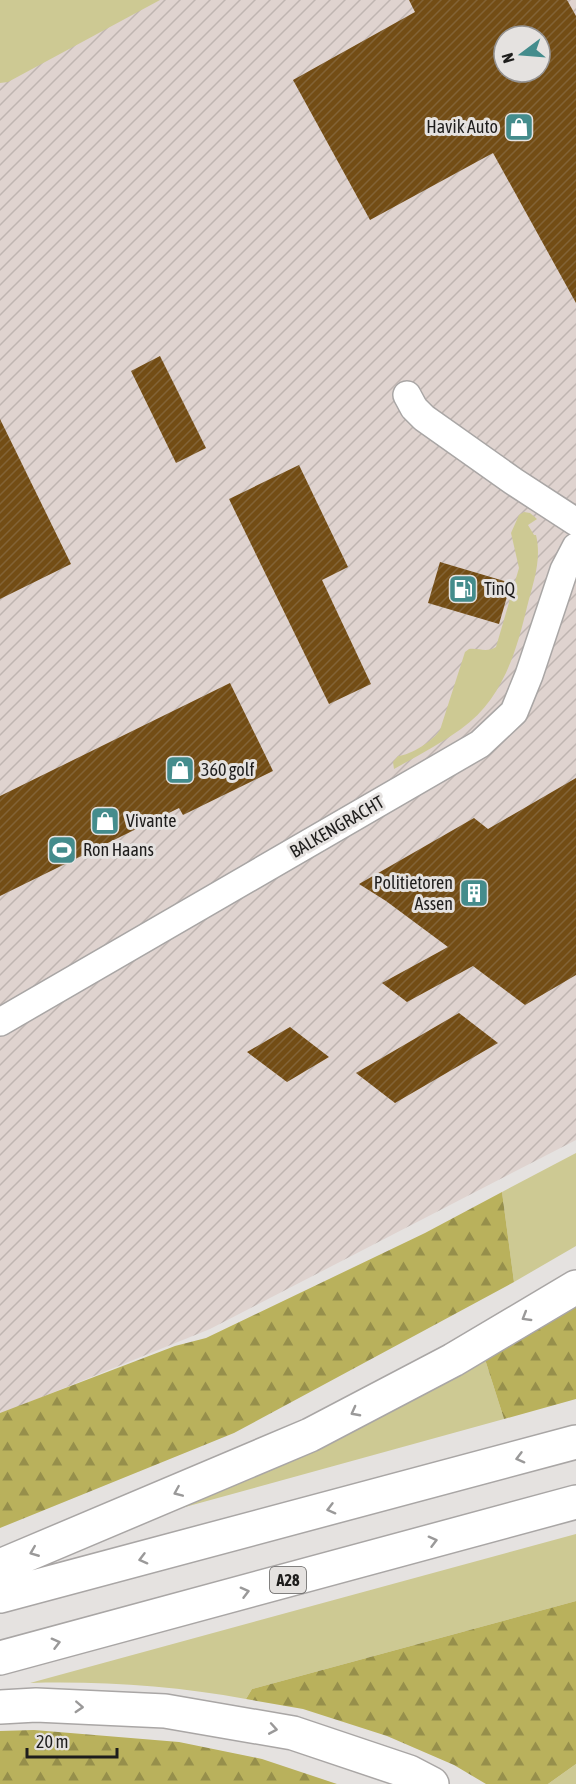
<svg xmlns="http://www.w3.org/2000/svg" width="576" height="1784" font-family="'Asap Condensed',sans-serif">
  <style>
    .industrial { fill: url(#industrial-furrows); fill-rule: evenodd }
    .green { fill: #cdc993 }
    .forest { fill: url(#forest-firs) }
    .building { fill: url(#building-hatch); fill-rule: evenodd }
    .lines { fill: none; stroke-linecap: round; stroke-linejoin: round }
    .street-casing { stroke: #a9a6a5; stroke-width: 30 }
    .highway-casing { stroke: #a9a6a5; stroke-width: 36 }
    .street { stroke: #fff; stroke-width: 27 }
    .highway { stroke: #fff; stroke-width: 33 }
    .oneway { stroke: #9a9999 }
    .labels { text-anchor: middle; stroke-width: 6; stroke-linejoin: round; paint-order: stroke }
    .shield { fill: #e5e2e0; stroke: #5a5857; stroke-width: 1.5 }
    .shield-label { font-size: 16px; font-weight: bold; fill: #1e1d1c }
    .poi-label { font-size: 18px; fill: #1e1d1c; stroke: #e5e2e0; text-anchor: start }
    .street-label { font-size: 18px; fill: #1e1d1c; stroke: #e5e2e0 }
  </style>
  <defs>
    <pattern id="industrial-furrows" width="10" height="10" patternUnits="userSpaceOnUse" patternTransform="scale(1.5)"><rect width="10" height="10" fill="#dfd3cf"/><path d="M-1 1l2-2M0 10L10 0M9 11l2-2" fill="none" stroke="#bfb5b1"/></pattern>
    <pattern id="forest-firs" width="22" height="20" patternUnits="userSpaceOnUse" patternTransform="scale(1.5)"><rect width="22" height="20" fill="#b9b15c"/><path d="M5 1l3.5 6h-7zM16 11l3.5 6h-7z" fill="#968f4b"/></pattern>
    <pattern id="building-hatch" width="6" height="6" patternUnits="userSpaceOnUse" patternTransform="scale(1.5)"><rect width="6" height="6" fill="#734d15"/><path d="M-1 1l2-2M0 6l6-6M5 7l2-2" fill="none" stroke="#826336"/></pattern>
  </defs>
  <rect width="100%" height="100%" fill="#e5e2e0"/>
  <path class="industrial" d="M0,0h576v1140l-366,189 -210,85zM504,36h36v36h-36z"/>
  <path class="green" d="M0,0h160l-152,82 -8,1z
    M524,512l6,1 7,6 -9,6 6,10h2c6,25 -3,48 -9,72 -11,46 -25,93 -66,122 -21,15 -44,27 -67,40l-1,-7 5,-6c13,-1 35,-15 42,-26l25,-78 4,-3c11,-1 17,4 27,-2l23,-79 -8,-35 8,-18z
    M576,1153v93l-62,36 -12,-90z
    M483,1353l21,66 -348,96z
    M576,1534v67l-324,88 -6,10c-70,-13 -145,-18 -216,-16z
    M576,1764v20h-28z"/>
  <path class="forest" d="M502,1192l12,90 -280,151 -234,95v-115l175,-67 31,-8 219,-105z
    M576,1300v99l-72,20 -21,-66z
    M576,1601v163l-28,20h-62l-32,-19 -67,-29 -84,-27 -57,-10 6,-10z
    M34,1730l145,12 83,17 75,25h-337v-53z"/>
  <path class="building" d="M409,0h158l9,16v287l-83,-150 -123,67 -77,-140 122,-68zM504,36h36v36h-36z
    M160,356l46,92 -30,15 -45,-92z
    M0,419l71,145 -71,35z
    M299,465l49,102 -26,13 49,104 -42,20 -100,-205z
    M440,562l71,21 -12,41 -71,-21z
    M230,683l43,88 -90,44 -4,-7 -179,88v-100z
    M576,778v197l-51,30 -52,-39 -66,36 -25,-19 66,-36 -62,-46 -27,-17 115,-66 14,11z
    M459,1013l39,30 -103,60 -39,-30z
    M290,1027l39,30 -42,25 -40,-30z"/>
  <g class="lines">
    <g class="street-casing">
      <path id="street" d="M407,395l7,13 10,10 89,63 63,41
        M0,1022l480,-278 34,-32 15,-37 35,-105 12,-23"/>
    </g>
    <g class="highway-casing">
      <path id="highway" d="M0,1566l310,-131 143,-75 123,-73
        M0,1596l576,-154
        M0,1658l576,-156
        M0,1707l36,-2 129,6 128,22 116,39 23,12"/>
    </g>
    <use href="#street" class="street"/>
    <use href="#highway" class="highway"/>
  </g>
  <defs><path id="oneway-chevron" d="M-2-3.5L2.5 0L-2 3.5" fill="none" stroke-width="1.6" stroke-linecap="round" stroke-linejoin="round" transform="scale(1.5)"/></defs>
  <g class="oneway">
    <use href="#oneway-chevron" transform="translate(526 1317) rotate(149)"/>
    <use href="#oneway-chevron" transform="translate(355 1412) rotate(152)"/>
    <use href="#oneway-chevron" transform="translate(520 1458) rotate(165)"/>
    <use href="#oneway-chevron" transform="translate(178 1492) rotate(157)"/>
    <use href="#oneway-chevron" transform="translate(331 1509) rotate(165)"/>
    <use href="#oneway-chevron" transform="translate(433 1541) rotate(-15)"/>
    <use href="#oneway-chevron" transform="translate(34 1552) rotate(158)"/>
    <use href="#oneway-chevron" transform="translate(143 1559) rotate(165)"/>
    <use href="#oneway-chevron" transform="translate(245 1592) rotate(-15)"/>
    <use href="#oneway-chevron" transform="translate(56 1643) rotate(-15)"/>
    <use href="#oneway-chevron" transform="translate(79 1707) rotate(3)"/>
    <use href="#oneway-chevron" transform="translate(273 1729) rotate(10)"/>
  </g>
  <defs>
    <g id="shop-square" transform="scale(1.5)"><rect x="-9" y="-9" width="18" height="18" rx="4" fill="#448c8c" stroke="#e5e2e0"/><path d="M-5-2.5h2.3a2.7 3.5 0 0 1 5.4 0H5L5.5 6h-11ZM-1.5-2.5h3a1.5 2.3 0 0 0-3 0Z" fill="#fff"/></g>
    <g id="fuel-square" transform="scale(1.5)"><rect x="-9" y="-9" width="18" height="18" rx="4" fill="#448c8c" stroke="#e5e2e0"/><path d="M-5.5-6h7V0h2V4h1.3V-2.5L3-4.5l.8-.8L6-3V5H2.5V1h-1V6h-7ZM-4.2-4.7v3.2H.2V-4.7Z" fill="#fff"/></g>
    <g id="stadium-square" transform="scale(1.5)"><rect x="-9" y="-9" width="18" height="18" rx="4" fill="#448c8c" stroke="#e5e2e0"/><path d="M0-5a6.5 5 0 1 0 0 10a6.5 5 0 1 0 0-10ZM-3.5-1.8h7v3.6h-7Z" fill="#fff"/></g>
    <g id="building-square" transform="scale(1.5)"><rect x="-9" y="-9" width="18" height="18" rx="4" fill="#448c8c" stroke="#e5e2e0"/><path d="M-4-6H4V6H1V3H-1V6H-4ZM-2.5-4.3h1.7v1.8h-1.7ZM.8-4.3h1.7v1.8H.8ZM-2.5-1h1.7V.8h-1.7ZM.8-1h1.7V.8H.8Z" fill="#fff"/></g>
  </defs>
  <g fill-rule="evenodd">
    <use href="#shop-square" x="519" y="127"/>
    <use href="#fuel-square" x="463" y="589"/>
    <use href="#shop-square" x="180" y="770"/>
    <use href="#shop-square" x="105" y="821"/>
    <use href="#stadium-square" x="62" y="850"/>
    <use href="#building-square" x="474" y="893"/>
  </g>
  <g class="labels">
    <rect class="shield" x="270" y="1567" width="36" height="26" rx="4.5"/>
    <g class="shield-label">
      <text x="288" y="1586">A28</text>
    </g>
    <g class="poi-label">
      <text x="498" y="133" text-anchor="end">Havik Auto</text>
      <text x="484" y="595">TinQ</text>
      <text x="201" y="776">360 golf</text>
      <text x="126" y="827">Vivante</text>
      <text x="83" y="856">Ron Haans</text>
      <text x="453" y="889" text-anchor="end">Politietoren<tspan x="453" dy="21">Assen</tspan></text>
    </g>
    <g class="street-label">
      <text transform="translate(337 827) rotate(-30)" y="6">BALKENGRACHT</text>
    </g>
  </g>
  <g transform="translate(522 54) rotate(254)"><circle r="28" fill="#e5e2e0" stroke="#959392" stroke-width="1.5"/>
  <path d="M0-4.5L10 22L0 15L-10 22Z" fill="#448c8c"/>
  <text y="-9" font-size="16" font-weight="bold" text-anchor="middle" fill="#1e1d1c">N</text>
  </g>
  <path d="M27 1748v9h90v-9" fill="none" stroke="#1e1d1c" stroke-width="3"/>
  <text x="36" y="1748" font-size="18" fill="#1e1d1c" stroke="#e5e2e0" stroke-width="4.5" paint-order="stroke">20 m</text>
</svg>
